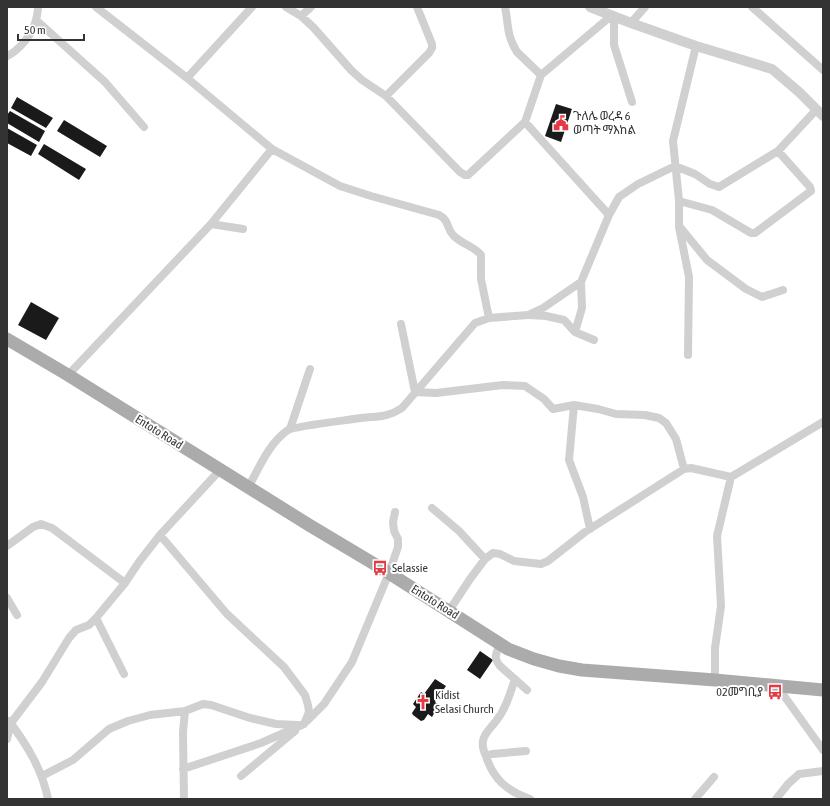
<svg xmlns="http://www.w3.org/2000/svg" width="830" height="806" font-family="'Asap Condensed','Noto Sans Ethiopic',sans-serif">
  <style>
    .building { fill: #1a1a1a }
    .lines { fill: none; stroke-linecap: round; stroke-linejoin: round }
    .minor { stroke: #d0d0d0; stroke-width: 8 }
    .tertiary { stroke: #d0d0d0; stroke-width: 10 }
    .primary { stroke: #ababab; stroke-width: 13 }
    .labels { text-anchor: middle; stroke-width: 4; stroke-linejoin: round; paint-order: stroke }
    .poi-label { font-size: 12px; fill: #333; stroke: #fff; text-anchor: start }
    .street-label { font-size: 12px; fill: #333; stroke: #fff }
  </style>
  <rect width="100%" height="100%" fill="#fff"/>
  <path class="building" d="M17,97l36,21 -7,10 -35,-20z
    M556,104l16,5 -11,33 -16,-6z
    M10,111l35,20 -6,11 -32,-19v-8z
    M64,120l43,26 -7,11 -43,-26z
    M7,128l30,17 -6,11 -24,-13z
    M44,144l42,25 -7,11 -41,-26z
    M31,302l28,16 -13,22 -28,-15z
    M480,651l13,9 -13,19 -13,-9z
    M435,679l11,7 -11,16 4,3 -7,12 -4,-3 -4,6 -3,1 -8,-6 -1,-2 4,-6 -3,-3 8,-12 3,2z"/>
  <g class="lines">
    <path class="minor" d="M96,7l91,71 85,71 68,37 31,10 68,19c11,6 7,13 14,20 8,9 21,11 28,20v24l8,39
      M286,7l15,9 12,11 38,43 11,10 24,16 74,76 5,3h3l57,-53 16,-47 70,-59
      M505,7c4,19 1,27 12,45l24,23
      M752,7l71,63
      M301,16l10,-9
      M614,17v28l18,57
      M36,20l69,62 39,45
      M631,23l14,-16
      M7,56c13,-6 26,-23 29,-36 1,-4 2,-9 2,-13
      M187,78l65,-71
      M386,96l43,-43 3,-5v-4l-15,-37
      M525,122l84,93
      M675,166l20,8 15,10 9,3 59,-36 38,-41
      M679,201l33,9 39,23h4l56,-42 -1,-4 -32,-36
      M211,224l32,5
      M680,227l27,33 39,29 16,8 21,-7
      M529,315l17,1 18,4 11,12 19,8
      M401,324l14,68 21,1 67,-8 22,1 19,13 9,10 21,-4 24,4 18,5 29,1 14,3 7,5 10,16 8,30
      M575,332l7,-24 -1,-26
      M688,355l1,-78 -10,-50v-26l-6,-60 23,-95
      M68,375l143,-151 61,-75
      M574,405l-5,55 14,37 7,32
      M290,429l20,-60
      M248,488c11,-20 21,-45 40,-58 7,-4 61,-10 73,-12 16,-2 26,0 41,-10l73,-85 14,-5 39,-3 15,-7 38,-26 28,-67 10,-18 19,-13 37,-18
      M432,508l27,23 26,28
      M160,535l67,79 57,53 21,28 3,10 1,7 -5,12 -43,19 -78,26
      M7,546l26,-19 8,-3 11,4 73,55
      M7,598l10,17
      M449,611l21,-32 15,-20 8,-6 7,1 14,7 27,3 7,-3 37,-29 99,-63 7,-1 40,9
      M96,618l28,56
      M500,644c-4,10 -7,13 0,22l27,24
      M515,679c-5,14 -9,30 -19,42 -4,6 -12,12 -13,20 -1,5 1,11 3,15 7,23 21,35 44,43
      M715,680v-32l6,-42 -4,-70 14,-59 92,-55
      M777,686l46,64
      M9,721c18,24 33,48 39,78
      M307,721l17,-17 28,-42 37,-89 9,-26v-8l-4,-8 -1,-9 2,-10
      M7,739l4,-16 31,-41 27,-44 7,-8 13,-5 7,-7 29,-35 14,-21 21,-27 60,-65
      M486,756l6,-2 34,-3
      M42,776l31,-16 36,-31 19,-8 22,-6 35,-4 18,-7 8,1 39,13 26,6 21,1
      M241,776l54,-45
      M184,799l-1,-67 2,-21
      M695,799l19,-22
      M776,799l12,-15 11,-10 24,-3"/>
    <path class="tertiary" d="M590,7l41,16 65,23 76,23 27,23 24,24"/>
    <path class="primary" d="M7,339l61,36 241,150 72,43 127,81 26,10 25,7 23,4 133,10 108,10"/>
  </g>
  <defs>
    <g id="civic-bare" transform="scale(1.2)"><path d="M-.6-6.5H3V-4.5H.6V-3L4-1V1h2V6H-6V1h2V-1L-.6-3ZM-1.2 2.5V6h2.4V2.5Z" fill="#e63946" stroke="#fff" stroke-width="2.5" paint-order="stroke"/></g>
    <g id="bus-bare" transform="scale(1.2)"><path d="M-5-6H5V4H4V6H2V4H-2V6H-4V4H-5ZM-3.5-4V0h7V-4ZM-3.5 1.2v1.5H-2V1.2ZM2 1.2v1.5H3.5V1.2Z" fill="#e63946" stroke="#fff" stroke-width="2.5" paint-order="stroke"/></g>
    <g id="church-bare" transform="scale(1.2)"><path d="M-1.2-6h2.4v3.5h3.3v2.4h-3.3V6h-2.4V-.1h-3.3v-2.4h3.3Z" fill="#e63946" stroke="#fff" stroke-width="2.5" paint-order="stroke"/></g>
  </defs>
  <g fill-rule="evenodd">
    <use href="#civic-bare" x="561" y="123"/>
    <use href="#bus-bare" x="380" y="568"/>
    <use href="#bus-bare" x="775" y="692"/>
    <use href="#church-bare" x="423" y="702"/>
  </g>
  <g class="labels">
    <g class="poi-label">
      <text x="573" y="120">ጉለሌ ወረዳ 6<tspan x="573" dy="14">ወጣት ማእከል</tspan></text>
      <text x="392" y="572">Selassie</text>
      <text x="763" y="696" text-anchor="end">02መግቢያ</text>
      <text x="435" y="699">Kidist<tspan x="435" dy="14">Selasi Church</tspan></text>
    </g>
    <g class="street-label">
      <text transform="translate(159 432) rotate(32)" y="4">Entoto Road</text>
      <text transform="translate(435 602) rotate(32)" y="4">Entoto Road</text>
    </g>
  </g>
  <rect width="830" height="806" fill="none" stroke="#333333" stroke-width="16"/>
  <path d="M18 34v6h66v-6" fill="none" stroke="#333333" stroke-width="2"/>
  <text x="24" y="34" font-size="12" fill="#333333" stroke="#ffffff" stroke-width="3" paint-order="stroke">50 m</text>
</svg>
